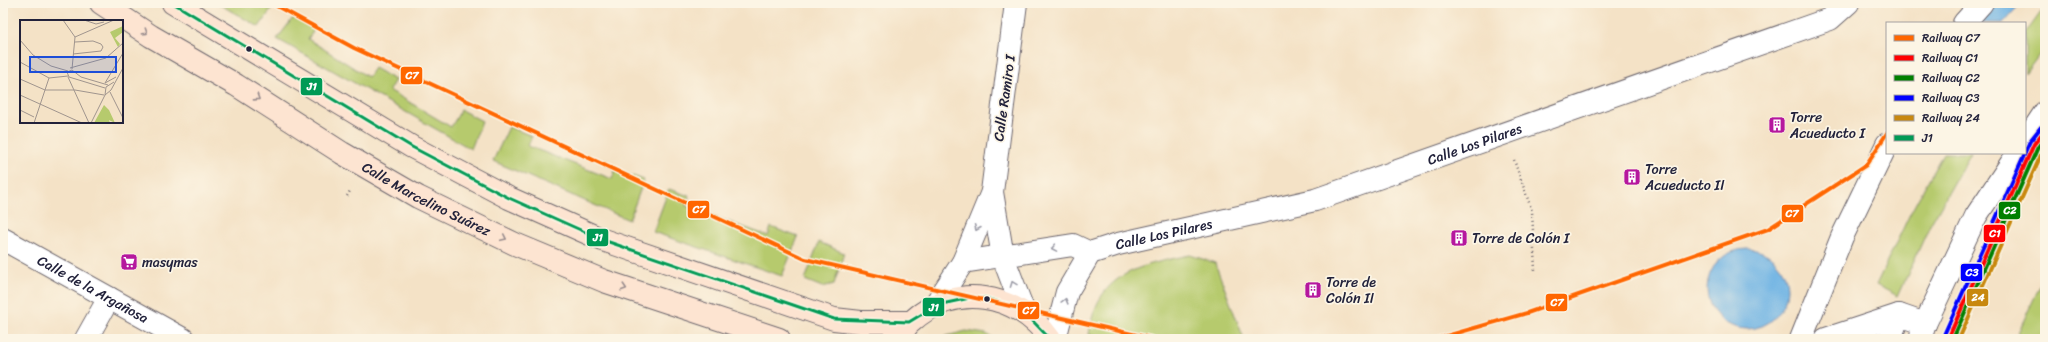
<svg xmlns="http://www.w3.org/2000/svg" width="2048" height="342" font-family="Sriracha,sans-serif">
  <style>
    .green { fill: #b6ca6d; stroke: #6c7654 }
    .water { fill: #6eb3e4; stroke: #486a90 }
    .lines { fill: none; stroke-linecap: round; stroke-linejoin: round }
    .street-casing { stroke: #6c656c; stroke-width: 24 }
    .secondary-casing { stroke: #6c656c; stroke-width: 24 }
    .path { stroke: #6c656c; stroke-width: 2.5; stroke-dasharray: 1 3; stroke-linecap: butt }
    .street { stroke: #fff; stroke-width: 22 }
    .secondary { stroke: #fde4d1; stroke-width: 22 }
    .bus-1-casing { stroke: #fcf5e5; stroke-width: 6 }
    .bus-1 { stroke: #009a55; stroke-width: 3 }
    .rail-1-casing { stroke: #fcf5e5; stroke-width: 7 }
    .rail-2-casing { stroke: #fcf5e5; stroke-width: 7 }
    .rail-3-casing { stroke: #fcf5e5; stroke-width: 7 }
    .rail-4-casing { stroke: #fcf5e5; stroke-width: 7 }
    .rail-5-casing { stroke: #fcf5e5; stroke-width: 7 }
    .rail-1 { stroke: #f60; stroke-width: 4 }
    .rail-2 { stroke: #f00; stroke-width: 4 }
    .rail-3 { stroke: #008000; stroke-width: 4 }
    .rail-4 { stroke: #00f; stroke-width: 4 }
    .rail-5 { stroke: #c8880f; stroke-width: 4 }
    .oneway { stroke: #9a8d8e }
    .oneway2 { stroke: #9c9ca7 }
    .bus-dot { fill: #22223b; stroke: #fcf5e5; stroke-width: 1.5 }
    .labels { text-anchor: middle; stroke-width: 3.5; stroke-linejoin: round; paint-order: stroke }
    .street-label { font-size: 14px; fill: #22223b; stroke: #fcf5e5 }
    .poi-label { font-size: 14px; fill: #22223b; stroke: #fcf5e5; text-anchor: start }
    .inset-road { fill: none; stroke: #a0958e; stroke-width: 1 }
    .view { fill: #1d4ed8; fill-opacity: 0.15; stroke: #1d4ed8; stroke-width: 2 }
    .inset-edge { fill: none; stroke: #22223b; stroke-width: 2 }
    .line-badge { stroke: #fcf5e5; stroke-width: 1.5 }
    .badge-label { font-size: 11px; text-anchor: middle; font-weight: bold; fill: #fff }
  </style>
  <rect width="100%" height="100%" fill="#fcf5e5"/>
  <filter id="ink" filterUnits="userSpaceOnUse"><feTurbulence type="fractalNoise" baseFrequency=".025" numOctaves="2"/><feDisplacementMap in="SourceGraphic" scale="8" xChannelSelector="R" yChannelSelector="G"/><feConvolveMatrix kernelMatrix="1 2 1 2 8 2 1 2 1" color-interpolation-filters="sRGB"/></filter>
  <filter id="wash" filterUnits="userSpaceOnUse"><feTurbulence type="fractalNoise" baseFrequency=".012" numOctaves="4" result="noise"/><feDisplacementMap in="SourceGraphic" scale="16" xChannelSelector="R" yChannelSelector="G"/><feGaussianBlur stdDeviation="0.9" result="paint"/><feColorMatrix in="noise" values="0 0 0 0 0 0 0 0 0 0 0 0 0 0 0 0 0 1.4 0 .05"/><feComposite in="paint" operator="in"/></filter>
  <g filter="url(#wash)">
    <rect width="100%" height="100%" fill="#f4e2c6"/>
    <path class="green" d="M217,3h51l5,4 -14,20z
      M2041,12l4,3v32l-20,27v-40z
      M293,18l22,10 -7,11 60,38 6,-9 21,12 -6,10 62,37 10,-17 21,11 -11,28 -194,-110z
      M509,127l23,9 -4,10 84,33 3,-9 29,10 -15,40 -136,-59z
      M1943,153h28l-41,72 -32,71 -22,-11 34,-71z
      M669,189l20,7 -3,10 82,30 3,-9 27,10 -16,39 -129,-44z
      M819,242l25,11 -10,31 -12,3 -17,-7z
      M1190,255l25,8 29,76h-110l-45,-4c7,-62 49,-69 101,-80z
      M2045,275v64h-30z
      M966,331l20,3 10,5h-54l5,-3z"/>
    <path class="water" d="M1994,3h27l-18,20h-27z
      M1707 289a40 40 0 1 1 80 0a40 40 0 1 1-80 0Z"/>
  </g>
  <g filter="url(#ink)">
    <g class="lines">
      <g class="street-casing">
        <g id="street">
          <path d="M1016,3l-24,189 11,65 21,55"/>
          <path d="M1964,23l18,-20"/>
          <path d="M2025,142l20,-30"/>
          <path id="s1" d="M3,239l180,100"/>
          <path d="M963,262l110,-17 17,8"/>
          <path d="M935,305l28,-43 29,-70"/>
          <path d="M86,339l23,-41"/>
          <path id="s2" d="M1055,339l12,-47 23,-39 28,-9 197,-44 515,-181 18,-16"/>
          <path d="M1801,339l41,-102 45,-93"/>
          <path d="M1826,339l73,-24 26,9"/>
          <path d="M1890,339l9,-24"/>
          <path d="M1920,339l5,-15 51,-108 42,-63"/>
        </g>
      </g>
      <g class="secondary-casing">
        <g id="secondary">
          <path id="s3" d="M101,3l50,33 85,49 106,68 76,44 97,47 89,37 175,58"/>
          <path d="M173,3l239,144 97,51 94,42 231,79 27,3h49"/>
          <path d="M898,339c4,-5 8,-13 13,-17 43,-40 106,-30 139,17"/>
        </g>
      </g>
      <path class="path" d="M1514,160l18,51 3,59
        M347,196l3,-5"/>
      <use href="#street" class="street"/>
      <use href="#secondary" class="secondary"/>
      <g class="bus-1-casing">
        <path id="bus-1" d="M173,3l239,144 97,51 94,42 231,79 75,3 28,-17 33,-7h15l29,8 13,9 23,24"/>
      </g>
      <use href="#bus-1" class="bus-1"/>
      <g class="rail-1-casing">
        <path id="rail-1" d="M271,3l83,45 451,211 349,80
          M1436,339l91,-26 241,-84 98,-64 21,-32"/>
      </g>
      <g class="rail-2-casing">
        <path id="rail-2" d="M1948,339l86,-195 11,-14"/>
      </g>
      <g class="rail-3-casing">
        <path id="rail-3" d="M1953,339l85,-192 7,-9"/>
      </g>
      <g class="rail-4-casing">
        <path id="rail-4" d="M2025,152l5,-11 11,-14
          M1943,337l82,-184"/>
      </g>
      <g class="rail-5-casing">
        <path id="rail-5" d="M1959,339l86,-193"/>
      </g>
      <use href="#rail-1" class="rail-1"/>
      <use href="#rail-2" class="rail-2"/>
      <use href="#rail-3" class="rail-3"/>
      <use href="#rail-4" class="rail-4"/>
      <use href="#rail-5" class="rail-5"/>
    </g>
    <defs><path id="oneway-chevron" d="M-2-3.5L2.5 0L-2 3.5" fill="none" stroke-width="1.6" stroke-linecap="round" stroke-linejoin="round"/></defs>
    <g class="oneway">
      <use href="#oneway-chevron" transform="translate(145 32) rotate(33)"/>
      <use href="#oneway-chevron" transform="translate(257 98) rotate(33)"/>
      <use href="#oneway-chevron" transform="translate(504 238) rotate(25)"/>
      <use href="#oneway-chevron" transform="translate(624 288) rotate(18)"/>
    </g>
    <g class="oneway2">
      <use href="#oneway-chevron" transform="translate(977 228) rotate(113)"/>
      <use href="#oneway-chevron" transform="translate(1054 248) rotate(170)"/>
      <use href="#oneway-chevron" transform="translate(1013 284) rotate(-111)"/>
      <use href="#oneway-chevron" transform="translate(1065 301) rotate(-75)"/>
    </g>
  </g>
  <defs>
    <g id="building-square" transform="scale(0.9)"><rect x="-9" y="-9" width="18" height="18" rx="4" fill="#b5179e" stroke="#fcf5e5"/><path d="M-4-6H4V6H1V3H-1V6H-4ZM-2.5-4.3h1.7v1.8h-1.7ZM.8-4.3h1.7v1.8H.8ZM-2.5-1h1.7V.8h-1.7ZM.8-1h1.7V.8H.8Z" fill="#fff"/></g>
    <g id="supermarket-square" transform="scale(0.9)"><rect x="-9" y="-9" width="18" height="18" rx="4" fill="#b5179e" stroke="#fcf5e5"/><path d="M-6-5.5h2.5l.6 2H6L4.5 2H-2.5L-4.4-4H-6ZM-1.5 3.2a1.3 1.3 0 1 0 .1 0ZM3 3.2a1.3 1.3 0 1 0 .1 0Z" fill="#fff"/></g>
  </defs>
  <g fill-rule="evenodd">
    <use href="#building-square" x="1777" y="125"/>
    <use href="#building-square" x="1632" y="177"/>
    <use href="#building-square" x="1459" y="238"/>
    <use href="#supermarket-square" x="129" y="262"/>
    <use href="#building-square" x="1313" y="290"/>
  </g>
  <g class="bus-dot">
    <circle cx="249" cy="49" r="3.5"/>
    <circle cx="987" cy="299" r="3.5"/>
  </g>
  <g class="labels">
    <g class="street-label">
      <text transform="translate(1004 98) rotate(-82)" y="5">Calle Ramiro I</text>
      <text dy="5" stroke="none"><textPath href="#s2" startOffset="494">Calle Los Pilares</textPath></text>
      <text dy="5" stroke="none"><textPath href="#s3" startOffset="380">Calle Marcelino Suárez</textPath></text>
      <text dy="5" stroke="none"><textPath href="#s2" startOffset="170">Calle Los Pilares</textPath></text>
      <text dy="5" stroke="none"><textPath href="#s1" startOffset="103">Calle de la Argañosa</textPath></text>
    </g>
    <g class="poi-label">
      <text x="1790" y="122">Torre<tspan x="1790" dy="16">Acueducto I</tspan></text>
      <text x="1645" y="174">Torre<tspan x="1645" dy="16">Acueducto II</tspan></text>
      <text x="1472" y="243">Torre de Colón I</text>
      <text x="142" y="267">masymas</text>
      <text x="1326" y="287">Torre de<tspan x="1326" dy="16">Colón II</tspan></text>
    </g>
  </g>
  <g transform="translate(20 20)">
    <rect width="103" height="103" fill="#f4e2c6"/>
    <path d="M103,6v6l-8,6 5,6 -2,3 -8,-15zM84,85l5,5 6,13 -6,-3 1,3h-16z" fill="#b6ca6d"/>
    <path class="inset-road" d="M43,0l12,17 -3,32M64,0l12,4 8,-2M55,17l39,-17M0,20l13,15 18,11 17,5M53,34l28,-3 2,-4 -2,-3 -8,-3 -18,1M0,42l29,16 19,-2M50,48l36,-10 17,-15M48,57l21,46M0,59l25,11h30l29,5M85,63l18,-30M85,63l11,-6M85,68l-36,-11 -2,-5 5,-2 9,7 27,8M90,72l13,26M0,75l62,28M85,75l6,-5 12,-22M0,90l14,7M14,103l15,-45M71,103l14,-28 1,-8 8,-5"/>
    <path class="view" d="M10,37h86v15h-86z"/>
    <rect width="103" height="103" class="inset-edge"/>
  </g>
  <g class="line-badge">
    <rect x="400" y="66" width="23" height="19" rx="4" fill="#f60"/>
    <rect x="300" y="77" width="23" height="19" rx="4" fill="#009a55"/>
    <rect x="687" y="200" width="23" height="19" rx="4" fill="#f60"/>
    <rect x="1998" y="201" width="23" height="19" rx="4" fill="#008000"/>
    <rect x="1781" y="204" width="23" height="19" rx="4" fill="#f60"/>
    <rect x="1983" y="224" width="23" height="19" rx="4" fill="#f00"/>
    <rect x="586" y="228" width="23" height="19" rx="4" fill="#009a55"/>
    <rect x="1960" y="263" width="23" height="19" rx="4" fill="#00f"/>
    <rect x="1966" y="288" width="23" height="19" rx="4" fill="#c8880f"/>
    <rect x="1545" y="293" width="23" height="19" rx="4" fill="#f60"/>
    <rect x="922" y="297" width="23" height="20" rx="4" fill="#009a55"/>
    <rect x="1017" y="301" width="23" height="19" rx="4" fill="#f60"/>
  </g>
  <g class="badge-label">
    <text x="412" y="79">C7</text>
    <text x="312" y="90">J1</text>
    <text x="699" y="213">C7</text>
    <text x="2010" y="214">C2</text>
    <text x="1792" y="217">C7</text>
    <text x="1995" y="237">C1</text>
    <text x="598" y="241">J1</text>
    <text x="1972" y="276">C3</text>
    <text x="1978" y="301">24</text>
    <text x="1557" y="306">C7</text>
    <text x="934" y="311">J1</text>
    <text x="1029" y="314">C7</text>
  </g>
  <rect width="2048" height="342" fill="none" stroke="#fcf5e5" stroke-width="16"/>
  <rect x="1886" y="22" width="140" height="132" fill="#fcf5e5" stroke="#a5a1a1"/>
  <rect x="1894" y="35" width="20" height="6" fill="#ff6600" stroke="#a5a1a1"/>
  <text x="1922" y="42" font-size="12" fill="#22223b">Railway C7</text>
  <rect x="1894" y="55" width="20" height="6" fill="#ff0000" stroke="#a5a1a1"/>
  <text x="1922" y="62" font-size="12" fill="#22223b">Railway C1</text>
  <rect x="1894" y="75" width="20" height="6" fill="#008000" stroke="#a5a1a1"/>
  <text x="1922" y="82" font-size="12" fill="#22223b">Railway C2</text>
  <rect x="1894" y="95" width="20" height="6" fill="#0000ff" stroke="#a5a1a1"/>
  <text x="1922" y="102" font-size="12" fill="#22223b">Railway C3</text>
  <rect x="1894" y="115" width="20" height="6" fill="#c8880f" stroke="#a5a1a1"/>
  <text x="1922" y="122" font-size="12" fill="#22223b">Railway 24</text>
  <rect x="1894" y="135" width="20" height="6" fill="#009a55" stroke="#a5a1a1"/>
  <text x="1922" y="142" font-size="12" fill="#22223b">J1</text>
</svg>
